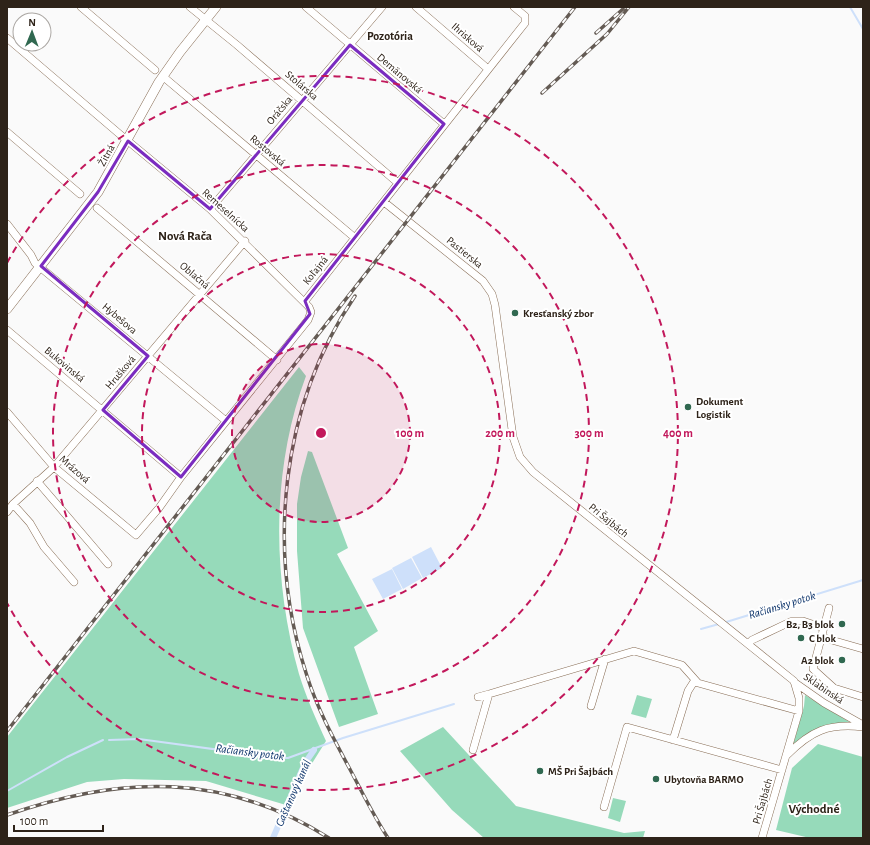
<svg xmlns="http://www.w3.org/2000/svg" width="870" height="845" font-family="'Alegreya Sans',sans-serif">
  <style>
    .green { fill: #96daba }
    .water { fill: #cee0fa }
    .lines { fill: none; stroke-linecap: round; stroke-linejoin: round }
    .stream { stroke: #cee0fa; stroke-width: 2 }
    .canal { stroke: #cee0fa; stroke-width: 6 }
    .minor-casing { stroke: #886d55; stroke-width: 8 }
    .major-casing { stroke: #886d55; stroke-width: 10 }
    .minor { stroke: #fff; stroke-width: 7 }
    .major { stroke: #fff; stroke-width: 9 }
    .rail-casing { stroke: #645b54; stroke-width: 3.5 }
    .rail { stroke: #fff; stroke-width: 2; stroke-dasharray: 6; stroke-linecap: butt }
    .marked { fill: none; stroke: #7b2cbf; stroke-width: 3; stroke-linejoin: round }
    .ring { fill: none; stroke: #c2185b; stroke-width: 2; stroke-dasharray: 7 5 }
    .poi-dot { fill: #306850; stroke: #fff; stroke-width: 1.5 }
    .labels { text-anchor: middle; stroke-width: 4; stroke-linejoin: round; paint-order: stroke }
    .street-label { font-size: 11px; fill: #2e2319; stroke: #fff }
    .poi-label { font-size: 11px; font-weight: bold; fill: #2e2319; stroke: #fff; text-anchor: start }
    .neighbourhood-label { font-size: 12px; font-weight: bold; fill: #2e2319; stroke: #fff }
    .water-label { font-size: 12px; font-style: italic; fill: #0d346b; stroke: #fff }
    .quarter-label { font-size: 13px; font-weight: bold; fill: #2e2319; stroke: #fff }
    .centre { fill: #c2185b; stroke: #fff; stroke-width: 2 }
    .ring-label { font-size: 12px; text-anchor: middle; font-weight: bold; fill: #c2185b; stroke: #fff; stroke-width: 4; stroke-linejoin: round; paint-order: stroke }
  </style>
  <rect width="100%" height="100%" fill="#fafafa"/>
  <path class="green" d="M299,367l7,9c-35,93 -34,202 -7,298 7,23 17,45 27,67l-40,64 -80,-24 -82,-2 -37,3 -80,26v-71z
    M308,451l4,1 36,96 -11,6 41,77 -24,16 24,67 -39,13 -36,-99 -6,-77v-47l4,-27z
    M637,695l15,4 -6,19 -15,-4z
    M805,695l46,28c-24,-1 -40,7 -58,22l11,-39z
    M443,727l73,79 108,27 21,-2 -2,7h-159l-32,-28 -52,-59z
    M818,744l45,13v81h-53l-34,-8 16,-62z
    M613,798l13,3 -6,21 -12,-4z"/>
  <path class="water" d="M431,547l11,21 -19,10 -11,-21z
    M411,558l11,20 -19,11 -11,-21z
    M392,569l10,20 -19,10 -11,-20z"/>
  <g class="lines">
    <path class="stream" d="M850,7l13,22
      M723,623l140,-43
      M701,629l18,-5
      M109,740l30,-1 140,19h9l55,-20 111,-34
      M7,791l60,-34 36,-17"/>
    <path class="canal" d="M273,838l32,-75 9,-13"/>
    <g class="minor-casing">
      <path id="minor" d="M81,7l74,63
        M190,7l47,38 161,138
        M306,7l138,117
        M416,7l72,62
        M7,38l116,99
        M166,79l189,159
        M7,132l73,62
        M384,202l99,79 9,13 3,11 18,132 7,20 13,15 261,209 5,17v13l-37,127
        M97,208l180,152
        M210,209l172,-202
        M7,224l24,31 4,8 191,158
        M305,301l220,-278v-7l-11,-9
        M7,330l174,147
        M7,412l47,55 82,68 23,-27 22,-31 127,-157 3,-8 -2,-5 -99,-98 -82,-68
        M37,481l71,83
        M13,504l17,19 14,24 30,35
        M7,512l6,-8 41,-37 191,-226
        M829,608l-16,61 21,19 29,9
        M821,637l42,12
        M748,644l4,-4 40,-19h11l21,7
        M794,682l30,21 39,22
        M478,697l11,-3
        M591,706l14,-47
        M673,740l15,-49 7,-11
        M473,750l16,-56 145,-43 48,14 16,18 101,28
        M787,755c24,-24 41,-32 76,-28
        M604,807l23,-80 155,43"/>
    </g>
    <g class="major-casing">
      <path id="major" d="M7,309l91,-117 61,-110 21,-30 36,-45"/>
    </g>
    <use href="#minor" class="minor"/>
    <use href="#major" class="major"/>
    <g class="rail-casing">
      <path id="rail" d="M596,33l27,-24
        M542,93l65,-59 22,-27
        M355,296c-75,110 -89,255 -48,380 11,35 29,67 46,99 11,21 22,43 35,63
        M7,731l568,-724
        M7,815c114,-40 217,-43 322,23"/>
    </g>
    <use href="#rail" class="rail"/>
  </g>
  <path class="marked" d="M350,45l94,79 -139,177 5,13 -129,163 -78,-67 45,-54 -107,-90 57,-74 30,-51 82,68z"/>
  <circle cx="321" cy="433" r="89" fill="#c2185b" fill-opacity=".12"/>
  <g class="ring">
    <circle cx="321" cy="433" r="89"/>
    <circle cx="321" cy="433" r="179"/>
    <circle cx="321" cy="433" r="268"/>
    <path d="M7 263A357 357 0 1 1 7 603"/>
  </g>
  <g class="poi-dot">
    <circle cx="515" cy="313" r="4"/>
    <circle cx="688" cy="407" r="4"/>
    <circle cx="842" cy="624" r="4"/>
    <circle cx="801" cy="638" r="4"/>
    <circle cx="842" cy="660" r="4"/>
    <circle cx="540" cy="771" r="4"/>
    <circle cx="656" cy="779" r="4"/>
  </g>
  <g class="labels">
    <g class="street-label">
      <text transform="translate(468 37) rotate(41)" y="4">Ihrisková</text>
      <text transform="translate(400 73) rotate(40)" y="4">Demänovská</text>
      <text transform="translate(302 85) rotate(40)" y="4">Stolárska</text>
      <text transform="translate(279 110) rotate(-50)" y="4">Oráčska</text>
      <text transform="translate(268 150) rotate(40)" y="4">Rostovská</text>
      <text transform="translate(106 155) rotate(-61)" y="4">Žitná</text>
      <text transform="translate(226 210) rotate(42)" y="4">Remeselnícka</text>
      <text transform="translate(465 252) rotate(39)" y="4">Pastierska</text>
      <text transform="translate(315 270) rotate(-51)" y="4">Koľajná</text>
      <text transform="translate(195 275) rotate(40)" y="4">Oblačná</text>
      <text transform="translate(120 318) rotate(40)" y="4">Hybešova</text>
      <text transform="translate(65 364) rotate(40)" y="4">Bukovinská</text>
      <text transform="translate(120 372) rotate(-50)" y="4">Hrušková</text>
      <text transform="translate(75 469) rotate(41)" y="4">Mrázová</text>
      <text transform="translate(609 520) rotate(39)" y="4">Pri Šajbách</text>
      <text transform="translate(824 688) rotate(34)" y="4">Sklabinská</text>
      <text transform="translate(762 801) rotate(-74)" y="4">Pri Šajbách</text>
    </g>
    <g class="poi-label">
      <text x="523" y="317">Kresťanský zbor</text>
      <text x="696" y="405">Dokument<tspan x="696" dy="13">Logistik</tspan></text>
      <text x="834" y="628" text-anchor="end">B2, B3 blok</text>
      <text x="809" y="642">C blok</text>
      <text x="834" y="664" text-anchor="end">A2 blok</text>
      <text x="548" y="775">MŠ Pri Šajbách</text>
      <text x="664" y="783">Ubytovňa BARMO</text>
    </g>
    <g class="neighbourhood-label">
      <text x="390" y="40">Pozotória</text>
    </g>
    <g class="water-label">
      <text transform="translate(782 605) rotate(-17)" y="4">Račiansky potok</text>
      <text transform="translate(250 752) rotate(7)" y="4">Račiansky potok</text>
      <text transform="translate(293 793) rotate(-66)" y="4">Gaštanový kanál</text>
    </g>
    <g class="quarter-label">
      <text x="185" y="240">Nová Rača</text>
      <text x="814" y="813">Východné</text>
    </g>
  </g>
  <circle cx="321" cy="433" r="6" class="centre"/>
  <g class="ring-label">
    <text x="410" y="437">100 m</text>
    <text x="500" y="437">200 m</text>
    <text x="589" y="437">300 m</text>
    <text x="678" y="437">400 m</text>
  </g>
  <rect width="870" height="845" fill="none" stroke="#2e2319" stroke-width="16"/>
  <g transform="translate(32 32) rotate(1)"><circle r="19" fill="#ffffff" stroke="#aba7a3"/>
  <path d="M0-3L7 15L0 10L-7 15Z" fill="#306850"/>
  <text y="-6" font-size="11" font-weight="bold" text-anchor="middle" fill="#2e2319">N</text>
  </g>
  <path d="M14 825v6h89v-6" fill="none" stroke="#2e2319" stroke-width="2"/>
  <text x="20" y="825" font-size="12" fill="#2e2319" stroke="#ffffff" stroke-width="3" paint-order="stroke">100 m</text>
</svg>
